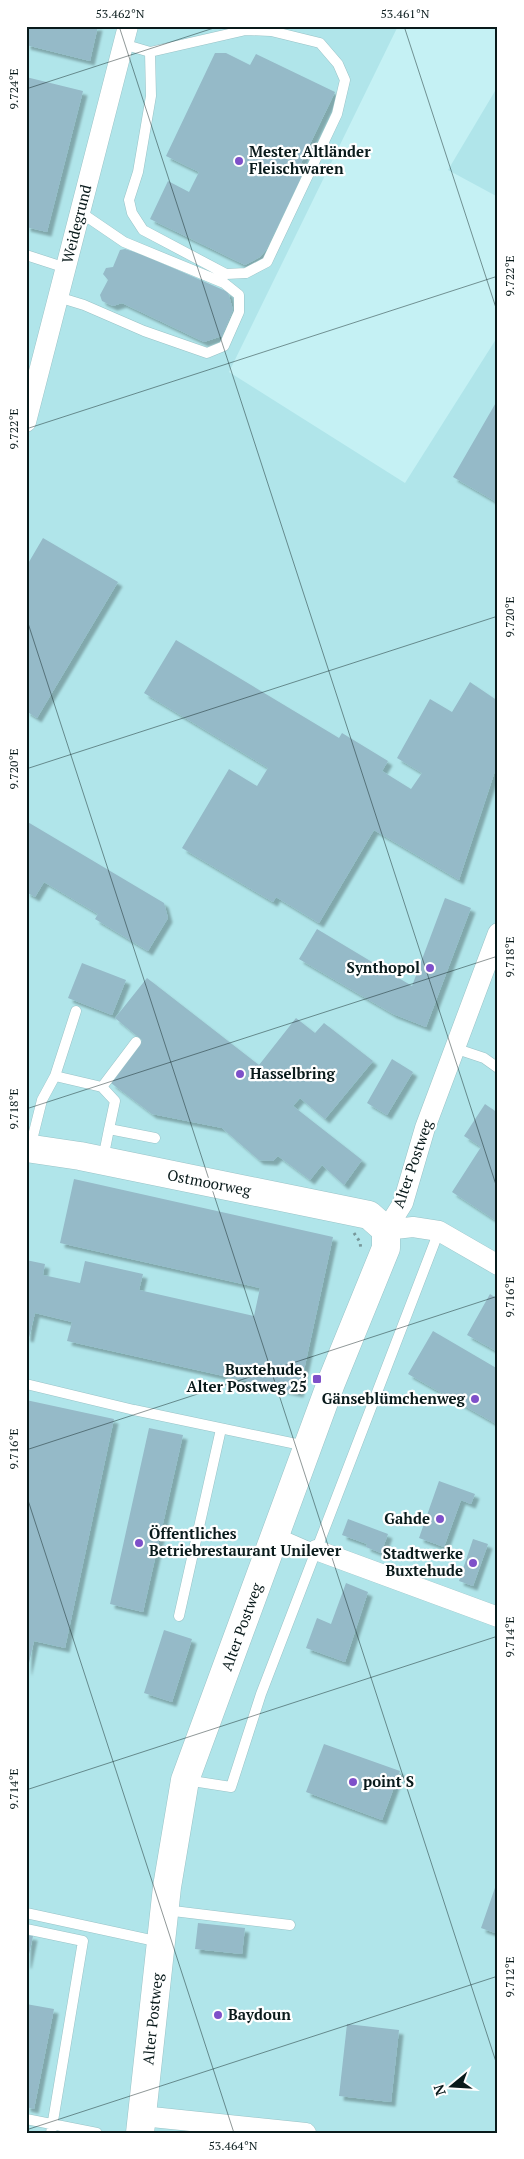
<svg xmlns="http://www.w3.org/2000/svg" width="524" height="2159" font-family="'PT Serif',serif">
  <style>
    .built { fill: #b0e5ea }
    .building { fill: #95bac8; filter: url(#shadow) }
    .lines { fill: none; stroke-linecap: round; stroke-linejoin: round }
    .lane-casing { stroke: #99c3c7; stroke-width: 11 }
    .street-casing { stroke: #99c3c7; stroke-width: 21 }
    .secondary-casing { stroke: #99c3c7; stroke-width: 29 }
    .path { stroke: #78989b; stroke-width: 3; stroke-dasharray: 2.5 4; stroke-linecap: butt }
    .lane { stroke: #fff; stroke-width: 10 }
    .street { stroke: #fff; stroke-width: 20 }
    .secondary { stroke: #fff; stroke-width: 28 }
    .ticks { fill: none; stroke: #091a1b; stroke-width: 1; stroke-opacity: 0.45 }
    .poi-dot { fill: #7e50c9; stroke: #fff; stroke-width: 2 }
    .labels { text-anchor: middle; stroke-width: 4.5; stroke-linejoin: round; paint-order: stroke }
    .poi-label { font-size: 15px; font-weight: bold; fill: #091a1b; stroke: #fff; text-anchor: start }
    .street-label { font-size: 15px; fill: #091a1b; stroke: #fff }
    .neatline { fill: none; stroke: #091a1b; stroke-width: 2 }
    .ticks-label { font-size: 12px; text-anchor: middle; fill: #091a1b }
  </style>
  <defs>
    <filter id="shadow"><feDropShadow dx="4.5" dy="4.5" stdDeviation="1" flood-color="#0004"/></filter>
  </defs>
  <rect width="100%" height="100%" fill="#c5f1f4"/>
  <path class="built" d="M26,26h372l-169,346 176,111 93,-147v1797h-472z
    M498,86v111l-50,-27z"/>
  <path class="building" d="M26,26h72l-8,35 -64,-16z
    M215,53h11l24,12 6,-11 79,38 -36,75 6,3 -39,80 -6,7 -15,8 -95,-46 18,-38 21,11 10,-20 -33,-16z
    M26,77l57,14 -36,141 -21,-5z
    M125,249l16,5 87,38 5,18 -11,26 -18,6 -82,-39 -9,3 -11,-5 -2,-6 8,-15 -5,-6 3,-6 7,-1 7,-17z
    M498,399v104l-45,-26z
    M43,538l75,44 -81,136 -11,-7v-144z
    M176,640l163,98 3,-5 46,28 -6,10 29,18 11,-16 -25,-15 33,-59 22,13 18,-30 28,19v61l-39,118 -85,-50 -55,93 -43,-26 -3,5 -91,-54 47,-79 28,17 11,-18 -124,-75z
    M26,821l138,82 4,15 -20,33 -53,-32 3,-5 -54,-32 -9,15 -9,-5z
    M445,898l26,10 -45,119 -33,-13 -94,-55 18,-30 95,57z
    M82,963l44,17 -14,35 -44,-17z
    M147,978l112,87 37,-47 19,15 9,-10 49,38 -48,58 -25,-21 -7,8 69,54 -18,25 -22,-20 -12,15 -32,-24 -5,5 -14,-1 -37,-32 -70,-14 -41,-31 31,-43 -27,-22z
    M392,1059l21,13 -26,43 -20,-12z
    M485,1104l13,9v109l-46,-30 29,-45 -17,-11z
    M74,1179l259,58 -34,156 -232,-52 5,-19 -37,-9 -6,25 -3,-1v-77l19,4 -2,11 37,8 5,-22 58,13 -4,16 115,26 6,-28 -200,-45z
    M490,1294l8,5v53l-31,-17z
    M433,1331l65,38v56l-90,-51z
    M26,1400l88,19 -49,229 -31,-7 -7,31z
    M149,1428l34,7 -40,177 -33,-8z
    M439,1481l36,13 -4,10 -10,-4 -17,47 -25,-9z
    M348,1519l40,15 -7,19 -15,-6 1,-3 -25,-9z
    M473,1539l15,5 -15,42 -14,-5z
    M346,1583l22,9 -23,70 -39,-14 11,-30 14,6z
    M164,1630l28,9 -20,63 -28,-9z
    M324,1744l76,27 -18,49 -76,-28z
    M497,1882h1v52l-17,-6z
    M198,1923l47,5 -3,26 -47,-5z
    M26,1935l7,1 -6,28h-1z
    M26,2004l28,5 -20,100 -8,-2z
    M347,2024l52,6 -8,72 -52,-6z"/>
  <g class="lines">
    <g class="lane-casing">
      <path id="lane" d="M123,44l27,8 96,-22 25,1 49,12 18,21 7,16 -8,34 -70,148 -21,11 -20,1 -83,-44 -11,-17 -3,-13 9,-28 13,-76 -1,-44
        M26,255l40,13
        M58,297l26,8 60,26 63,22 17,-7 15,-34v-17l-15,-12 -100,-41 -44,-30
        M454,1048l30,10 14,10
        M55,1076l21,-65
        M102,1087l34,-45
        M30,1148l12,-48 13,-24 47,11 13,14 -6,28 46,9
        M103,1159l6,-30
        M26,1384l108,26 172,36
        M277,1533l39,17
        M179,1616l42,-187
        M186,1780l45,7 30,-93 178,-463
        M165,1910l125,15
        M26,1913l134,29
        M26,1929l57,12 -32,192
        M26,2119l71,14"/>
    </g>
    <g class="street-casing">
      <path id="street" d="M26,422l102,-396
        M386,1230l17,-27 22,-75 73,-195
        M386,1230l27,-3 26,4 59,34
        M316,1550l182,67
        M142,2116l164,17"/>
    </g>
    <g class="secondary-casing">
      <path id="secondary" d="M26,1148l54,8 289,59 17,15v18l-55,135 -146,397 -18,107 -27,246"/>
    </g>
    <path class="path" d="M354,1233l6,9 1,8"/>
    <use href="#lane" class="lane"/>
    <use href="#street" class="street"/>
    <use href="#secondary" class="secondary"/>
  </g>
  <path class="ticks" d="M119,26l379,1165M404,26l94,288M26,89l194,-63M26,429l472,-153M26,617l472,1451M26,769l472,-153M26,1109l472,-153M26,1450l472,-154M26,1494l208,639M26,1790l472,-154M26,2130l472,-154"/>
  <g class="poi-dot">
    <circle cx="239" cy="161" r="5"/>
    <circle cx="430" cy="968" r="5"/>
    <circle cx="240" cy="1074" r="5"/>
    <rect x="312" y="1374" width="10" height="10" rx="2.5"/>
    <circle cx="475" cy="1399" r="5"/>
    <circle cx="440" cy="1519" r="5"/>
    <circle cx="139" cy="1543" r="5"/>
    <circle cx="473" cy="1563" r="5"/>
    <circle cx="353" cy="1782" r="5"/>
    <circle cx="218" cy="2015" r="5"/>
  </g>
  <g class="labels">
    <g class="poi-label">
      <text x="249" y="157">Mester Altländer<tspan x="249" dy="17">Fleischwaren</tspan></text>
      <text x="420" y="973" text-anchor="end">Synthopol</text>
      <text x="250" y="1079">Hasselbring</text>
      <text x="307" y="1375" text-anchor="end">Buxtehude,<tspan x="307" dy="17">Alter Postweg 25</tspan></text>
      <text x="465" y="1404" text-anchor="end">Gänseblümchenweg</text>
      <text x="430" y="1524" text-anchor="end">Gahde</text>
      <text x="149" y="1539">Öffentliches<tspan x="149" dy="17">Betriebrestaurant Unilever</tspan></text>
      <text x="463" y="1559" text-anchor="end">Stadtwerke<tspan x="463" dy="17">Buxtehude</tspan></text>
      <text x="363" y="1787">point S</text>
      <text x="228" y="2020">Baydoun</text>
    </g>
    <g class="street-label">
      <text transform="translate(77 224) rotate(-76)" y="5">Weidegrund</text>
      <text transform="translate(413 1164) rotate(-71)" y="5">Alter Postweg</text>
      <text transform="translate(209 1183) rotate(11)" y="5">Ostmoorweg</text>
      <text transform="translate(242 1627) rotate(-70)" y="5">Alter Postweg</text>
      <text transform="translate(153 2019) rotate(-84)" y="5">Alter Postweg</text>
    </g>
  </g>
  <rect width="524" height="2159" fill="none" stroke="#ffffff" stroke-width="55"/>
  <g transform="translate(452 2086) rotate(252)" stroke="#ffffff" stroke-width="4" paint-order="stroke">
  <path d="M0-4L9 19L0 12L-9 19Z" fill="#091a1b"/>
  <text y="-8" font-size="14" font-weight="bold" text-anchor="middle" fill="#091a1b">N</text>
  </g>
  <rect x="28" y="28" width="468" height="2104" class="neatline"/>
  <g class="ticks-label">
    <text x="120" y="18">53.462°N</text>
    <text x="405" y="18">53.461°N</text>
    <text transform="translate(14 89) rotate(-90)" y="4">9.724°E</text>
    <text transform="translate(510 276) rotate(-90)" y="4">9.722°E</text>
    <text transform="translate(14 429) rotate(-90)" y="4">9.722°E</text>
    <text transform="translate(510 617) rotate(-90)" y="4">9.720°E</text>
    <text transform="translate(14 769) rotate(-90)" y="4">9.720°E</text>
    <text transform="translate(510 957) rotate(-90)" y="4">9.718°E</text>
    <text transform="translate(14 1109) rotate(-90)" y="4">9.718°E</text>
    <text transform="translate(510 1297) rotate(-90)" y="4">9.716°E</text>
    <text transform="translate(14 1449) rotate(-90)" y="4">9.716°E</text>
    <text transform="translate(510 1637) rotate(-90)" y="4">9.714°E</text>
    <text transform="translate(14 1789) rotate(-90)" y="4">9.714°E</text>
    <text transform="translate(510 1977) rotate(-90)" y="4">9.712°E</text>
    <text x="233" y="2150">53.464°N</text>
  </g>
</svg>
